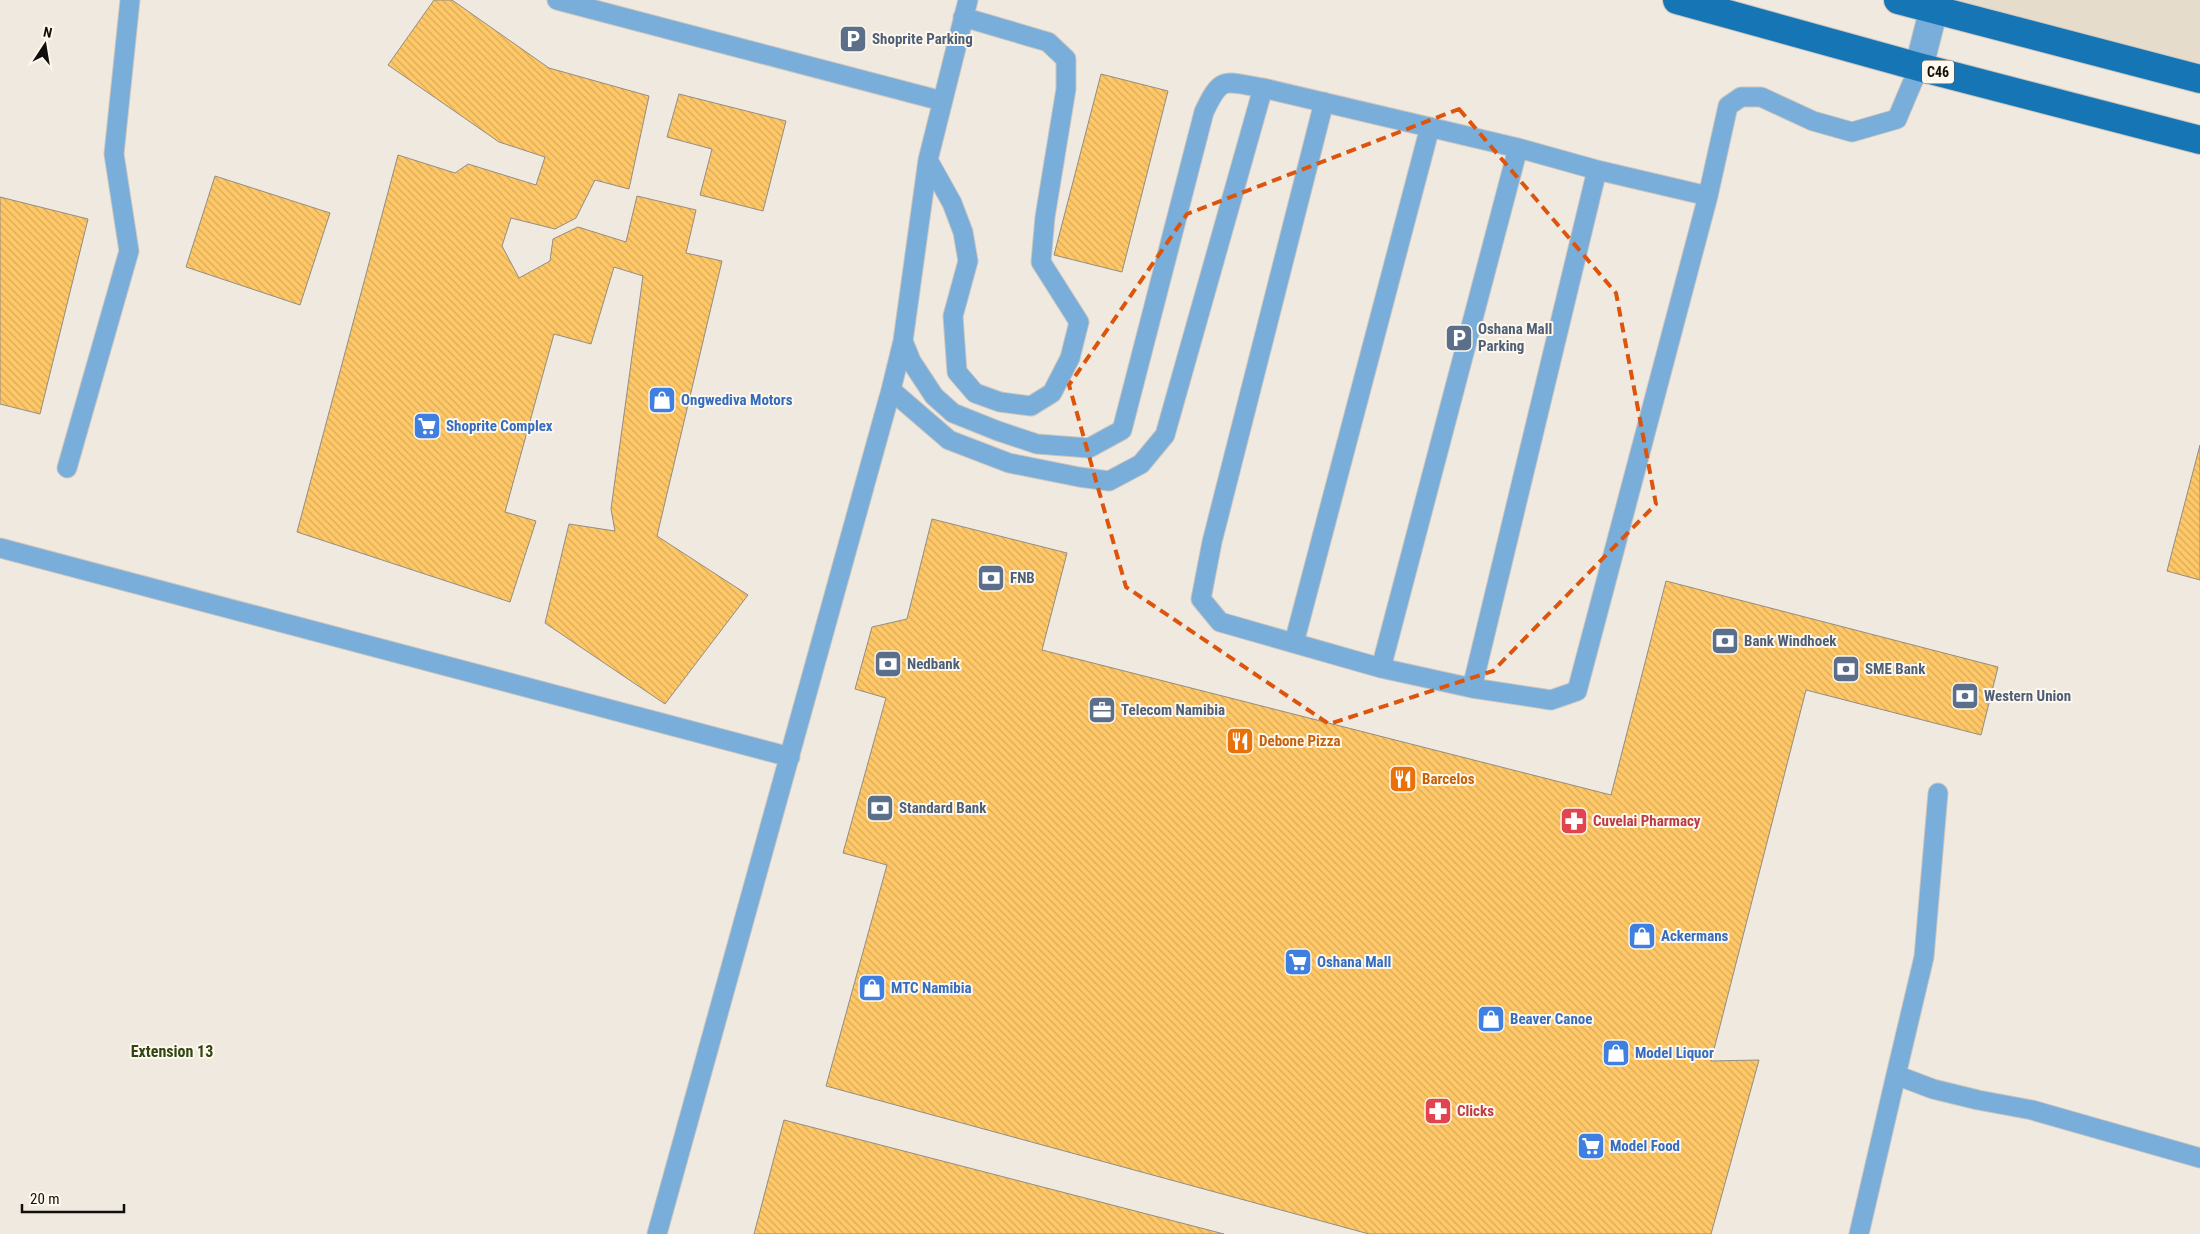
<svg xmlns="http://www.w3.org/2000/svg" width="2200" height="1234" font-family="'Roboto Condensed',sans-serif">
  <style>
    .built { fill: #e6dccc }
    .building { fill: url(#building-back-hatch); stroke: #938d84 }
    .lines { fill: none; stroke-linecap: round; stroke-linejoin: round }
    .lane-casing { stroke: #ccc6be; stroke-width: 21 }
    .street-casing { stroke: #ccc6be; stroke-width: 30 }
    .primary-casing { stroke: #ccc6be; stroke-width: 30 }
    .lane { stroke: #79adda; stroke-width: 19 }
    .street { stroke: #79adda; stroke-width: 28 }
    .primary { stroke: #1675b5; stroke-width: 28 }
    .marked { fill: none; stroke: #dd550c; stroke-width: 4; stroke-dasharray: 10 6; stroke-linejoin: round }
    .labels { text-anchor: middle; stroke-width: 4; stroke-linejoin: round; paint-order: stroke }
    .shield { fill: #fdf7ed; stroke: #58554f; stroke-width: 1 }
    .shield-label { font-size: 14px; font-weight: bold; fill: #110f0b }
    .service-label { font-size: 15px; font-weight: bold; fill: #4e5e75; stroke: #fdf7ed; text-anchor: start }
    .shop-label { font-size: 15px; font-weight: bold; fill: #366cbe; stroke: #fdf7ed; text-anchor: start }
    .food-label { font-size: 15px; font-weight: bold; fill: #c56008; stroke: #fdf7ed; text-anchor: start }
    .health-label { font-size: 15px; font-weight: bold; fill: #be3a42; stroke: #fdf7ed; text-anchor: start }
    .neighbourhood-label { font-size: 16px; font-weight: bold; fill: #314612; stroke: #fdf7ed }
  </style>
  <defs>
    <pattern id="building-back-hatch" width="6" height="6" patternUnits="userSpaceOnUse" patternTransform="scale(1.25)"><rect width="6" height="6" fill="#fec767"/><path d="M-1 5l2 2M0 0l6 6M5-1l2 2" fill="none" stroke="#d9aa58"/></pattern>
  </defs>
  <rect width="100%" height="100%" fill="#f0e9e0"/>
  <path class="built" d="M1897,0h303v84z"/>
  <path class="building" d="M434,0h18l97,68 100,28 -20,93 -34,-9 -19,38 -21,11 -44,-11 -9,28 17,32 31,-17 3,-22 25,-12 48,15 11,-46 59,14 -10,43 36,8 -65,275 91,59 -83,109 -120,-81 24,-99 46,7 -4,-22 32,-233 -29,-9 -23,77 -37,-10 -49,178 31,9 -26,81 -213,-70 101,-377 57,18 13,-9 68,21 9,-28 -46,-15 -111,-77z
    M1101,74l67,17 -46,181 -68,-17z
    M679,94l107,27 -23,90 -63,-16 12,-46 -45,-12z
    M215,176l115,37 -30,92 -114,-38z
    M0,197l88,22 -48,195 -40,-10z
    M2200,445v135l-33,-9z
    M932,519l135,34 -25,97 569,145 55,-214 332,86 -17,68 -175,-45 -95,371 48,-1 -48,174h-342l-543,-148 61,-221 -44,-12 43,-155 -31,-9 17,-62 35,-8z
    M784,1120l440,114h-470z"/>
  <g class="lines">
    <g class="lane-casing">
      <path id="lane" d="M557,0l385,101
        M1324,102l-112,440 -11,57 19,23 161,46 91,20 79,12 26,-9 131,-495 20,-90 13,-9h20l52,24 39,11 45,-13 22,-52
        M928,160l24,43 11,29 5,29 -15,55 4,56 18,21 25,9 31,4 21,-13 18,-35 9,-36 -38,-60 4,-45 21,-128v-30l-18,-17 -85,-25
        M903,341l8,20 23,35 19,17 45,18 39,13 52,4 33,-18 82,-318c18,-38 20,-30 59,-24l255,60 79,22 111,26
        M891,390l58,50 60,23 70,14 30,4 32,-17 24,-29 98,-347
        M67,468l62,-217 -15,-97 16,-154
        M0,548l790,209
        M1294,643l136,-516
        M1381,668l137,-520
        M1472,688l125,-518
        M1938,793l-14,164 -28,118 37,14 45,11 54,10 168,48
        M657,1234l234,-844 12,-49 25,-181 40,-160
        M1859,1234l37,-159"/>
    </g>
    <g class="street-casing">
      <path id="street" d="M1919,67l17,-67"/>
    </g>
    <g class="primary-casing">
      <path id="primary" d="M1677,0l242,67 281,73
        M1898,0l302,79"/>
    </g>
    <use href="#lane" class="lane"/>
    <use href="#street" class="street"/>
    <use href="#primary" class="primary"/>
  </g>
  <path class="marked" d="M1459,109l157,184 40,211 -163,167 -164,53 -203,-137 -57,-202 118,-171z"/>
  <defs>
    <g id="parking-square" transform="scale(1.4375)"><rect x="-9" y="-9" width="18" height="18" rx="4" fill="#5c6f8a" stroke="#fdf7ed"/><path d="M-3.5-5.5H1a3.5 3.5 0 0 1 0 7H-1V5.5H-3.5ZM-1-3.4V-.6H.8a1.4 1.4 0 0 0 0-2.8Z" fill="#fff"/></g>
    <g id="shop-square" transform="scale(1.4375)"><rect x="-9" y="-9" width="18" height="18" rx="4" fill="#3f7fe0" stroke="#fdf7ed"/><path d="M-5-2.5h2.3a2.7 3.5 0 0 1 5.4 0H5L5.5 6h-11ZM-1.5-2.5h3a1.5 2.3 0 0 0-3 0Z" fill="#fff"/></g>
    <g id="supermarket-square" transform="scale(1.4375)"><rect x="-9" y="-9" width="18" height="18" rx="4" fill="#3f7fe0" stroke="#fdf7ed"/><path d="M-6-5.5h2.5l.6 2H6L4.5 2H-2.5L-4.4-4H-6ZM-1.5 3.2a1.3 1.3 0 1 0 .1 0ZM3 3.2a1.3 1.3 0 1 0 .1 0Z" fill="#fff"/></g>
    <g id="bank-square" transform="scale(1.4375)"><rect x="-9" y="-9" width="18" height="18" rx="4" fill="#5c6f8a" stroke="#fdf7ed"/><path d="M-6-4H6V4H-6ZM0-2.3a2.3 2.3 0 1 0 0 4.6a2.3 2.3 0 1 0 0-4.6Z" fill="#fff"/></g>
    <g id="office-square" transform="scale(1.4375)"><rect x="-9" y="-9" width="18" height="18" rx="4" fill="#5c6f8a" stroke="#fdf7ed"/><path d="M-6-3h4V-5.5h4V-3h4V5H-6ZM-1-4.5V-3h2v-1.5ZM-6 0V1H6V0Z" fill="#fff"/></g>
    <g id="restaurant-square" transform="scale(1.4375)"><rect x="-9" y="-9" width="18" height="18" rx="4" fill="#e8710a" stroke="#fdf7ed"/><path d="M-5-6h1v4h1v-4h1v4h1v-4h1v5L-1.5 .5V6h-2V.5L-5-1ZM5-6V6H3V1.5H1.5Q1.5-4 5-6Z" fill="#fff"/></g>
    <g id="pharmacy-square" transform="scale(1.4375)"><rect x="-9" y="-9" width="18" height="18" rx="4" fill="#e0444e" stroke="#fdf7ed"/><path d="M-2-6h4v4h4v4h-4v4h-4v-4h-4v-4h4Z" fill="#fff"/></g>
  </defs>
  <g fill-rule="evenodd">
    <use href="#parking-square" x="853" y="39"/>
    <use href="#parking-square" x="1459" y="338"/>
    <use href="#shop-square" x="662" y="400"/>
    <use href="#supermarket-square" x="427" y="426"/>
    <use href="#bank-square" x="991" y="578"/>
    <use href="#bank-square" x="1725" y="641"/>
    <use href="#bank-square" x="888" y="664"/>
    <use href="#bank-square" x="1846" y="669"/>
    <use href="#bank-square" x="1965" y="696"/>
    <use href="#office-square" x="1102" y="710"/>
    <use href="#restaurant-square" x="1240" y="741"/>
    <use href="#restaurant-square" x="1403" y="779"/>
    <use href="#bank-square" x="880" y="808"/>
    <use href="#pharmacy-square" x="1574" y="821"/>
    <use href="#shop-square" x="1642" y="936"/>
    <use href="#supermarket-square" x="1298" y="962"/>
    <use href="#shop-square" x="872" y="988"/>
    <use href="#shop-square" x="1491" y="1019"/>
    <use href="#shop-square" x="1616" y="1053"/>
    <use href="#pharmacy-square" x="1438" y="1111"/>
    <use href="#supermarket-square" x="1591" y="1146"/>
  </g>
  <g class="labels">
    <rect class="shield" x="1922" y="60.5" width="32" height="23" rx="4"/>
    <g class="shield-label">
      <text x="1938" y="77">C46</text>
    </g>
    <g class="service-label">
      <text x="872" y="44">Shoprite Parking</text>
      <text x="1478" y="334">Oshana Mall<tspan x="1478" dy="17">Parking</tspan></text>
      <text x="1010" y="583">FNB</text>
      <text x="1744" y="646">Bank Windhoek</text>
      <text x="907" y="669">Nedbank</text>
      <text x="1865" y="674">SME Bank</text>
      <text x="1984" y="701">Western Union</text>
      <text x="1121" y="715">Telecom Namibia</text>
      <text x="899" y="813">Standard Bank</text>
    </g>
    <g class="shop-label">
      <text x="681" y="405">Ongwediva Motors</text>
      <text x="446" y="431">Shoprite Complex</text>
      <text x="1661" y="941">Ackermans</text>
      <text x="1317" y="967">Oshana Mall</text>
      <text x="891" y="993">MTC Namibia</text>
      <text x="1510" y="1024">Beaver Canoe</text>
      <text x="1635" y="1058">Model Liquor</text>
      <text x="1610" y="1151">Model Food</text>
    </g>
    <g class="food-label">
      <text x="1259" y="746">Debone Pizza</text>
      <text x="1422" y="784">Barcelos</text>
    </g>
    <g class="health-label">
      <text x="1593" y="826">Cuvelai Pharmacy</text>
      <text x="1457" y="1116">Clicks</text>
    </g>
    <g class="neighbourhood-label">
      <text x="172" y="1057">Extension 13</text>
    </g>
  </g>
  <g transform="translate(45 45) rotate(12)" stroke="#fdf7ed" stroke-width="4" paint-order="stroke">
  <path d="M0-4L9 19L0 12L-9 19Z" fill="#110f0b"/>
  <text y="-8" font-size="14" font-weight="bold" text-anchor="middle" fill="#110f0b">N</text>
  </g>
  <path d="M22 1204v8h102v-8" fill="none" stroke="#110f0b" stroke-width="2.5"/>
  <text x="30" y="1204" font-size="15" fill="#110f0b" stroke="#fdf7ed" stroke-width="4" paint-order="stroke">20 m</text>
</svg>
